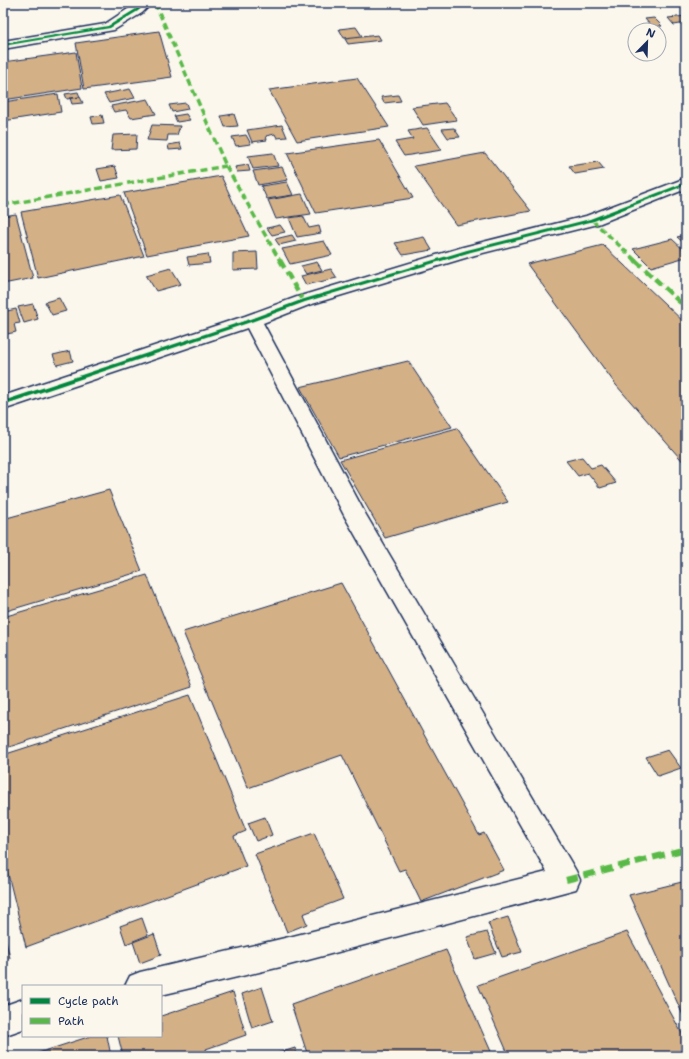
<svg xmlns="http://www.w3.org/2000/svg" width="689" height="1059" font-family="'Shantell Sans',sans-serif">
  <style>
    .building { fill: #d4b086; stroke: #1b2f5e }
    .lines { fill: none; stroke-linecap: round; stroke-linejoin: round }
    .minor-casing { stroke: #1b2f5e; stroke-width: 3 }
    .minor { fill: #fbf7ec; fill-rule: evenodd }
    .quiet-far2 { stroke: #58b947; stroke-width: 3.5; stroke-dasharray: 7 3.5; stroke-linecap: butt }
    .quiet-far1 { stroke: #58b947; stroke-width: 4.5; stroke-dasharray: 9 4.5; stroke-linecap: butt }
    .quiet { stroke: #58b947; stroke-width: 6; stroke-dasharray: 12 6; stroke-linecap: butt }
    .cycleway-casing { stroke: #fbf7ec; stroke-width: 2 }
    .cycleway { fill: #00873e; fill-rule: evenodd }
  </style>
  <rect width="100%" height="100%" fill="#fbf7ec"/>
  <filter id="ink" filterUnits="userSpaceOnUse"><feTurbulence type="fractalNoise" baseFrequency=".025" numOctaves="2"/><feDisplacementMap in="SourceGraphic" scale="8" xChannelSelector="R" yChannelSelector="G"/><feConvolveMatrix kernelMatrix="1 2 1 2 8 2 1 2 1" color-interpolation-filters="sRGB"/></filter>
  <g filter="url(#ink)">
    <path class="building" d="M686,16v7l-12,2 -6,-7z
      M654,18l8,8 -10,1 -7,-8z
      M356,27l6,9 -18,2 -5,-9z
      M159,31l13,46 -88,12 -8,-46z
      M378,35l3,5 -33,4 -3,-5z
      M76,52l6,36 -79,12v-38z
      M357,78l32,49 -92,14 -28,-51z
      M130,89l5,9 -26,5 -5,-9z
      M78,92l2,5 -13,2 -2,-5z
      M58,94l3,18 -58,9v-19z
      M398,95l3,6 -17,2 -3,-6z
      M80,97l3,6 -11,1 -2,-6z
      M148,99l8,15 -25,4 -5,-8 -12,2 -3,-6z
      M186,103l2,6 -16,3 -3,-7z
      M445,103l12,17 -34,5 -11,-18z
      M186,114l4,6 -13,2 -3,-6z
      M234,114l4,12 -13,1 -4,-11z
      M102,115l2,8 -11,1 -2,-7z
      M152,125l28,1 -3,9h-9l-1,6 -20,-1z
      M282,125l5,12 -10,1 -2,-4 -9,2 1,4 -15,2 -5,-12z
      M427,128l15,22 -38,6 -9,-14 18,-3 -5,-8z
      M454,128l6,9 -12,1 -6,-9z
      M137,134l-1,15 -25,1 2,-15z
      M246,135l5,9 -15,2 -4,-9z
      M379,140l34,58 -97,15 -29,-60z
      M180,143l2,6 -13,1 -1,-5z
      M273,153l5,13 -25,3 -5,-13z
      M485,153l46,58 -75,14 -42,-59z
      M598,162l6,7 -29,5 -6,-8z
      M248,165l2,6 -13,1 -2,-5z
      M115,166l4,12 -18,3 -4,-12z
      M282,167l6,13 -30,5 -5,-14z
      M221,176l28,60 -102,19 -23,-62z
      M287,182l6,13 -26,4 -6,-13z
      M302,194l9,20 -35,5 -8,-19z
      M120,195l24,61 -106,22 -17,-66z
      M16,214l17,64 -30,6v-68z
      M303,216l6,12 10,-2 2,7 -24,4 -8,-19z
      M280,225l5,7 -13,3 -5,-7z
      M292,235l4,6 -17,4 -4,-6z
      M686,235v10l-9,-8z
      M424,237l8,13 -29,5 -8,-12z
      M672,239l14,13v5l-35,10 -18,-18z
      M324,241l8,14 -42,9 -8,-15z
      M603,245l83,79v141l-70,-80 -89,-121z
      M257,252l1,17 -25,1v-17z
      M208,254l2,9 -21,2 -2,-8z
      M317,262l5,8 -16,4 -5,-8z
      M171,268l10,16 -25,7 -10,-16z
      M331,269l6,9 -31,7 -5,-9z
      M59,298l7,13 -14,4 -7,-13z
      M33,304l5,15 -14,4 -6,-16z
      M16,309l4,14 -6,1 2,8 -13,3v-23z
      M70,351l3,10 -16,4 -4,-10z
      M408,361l44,66 -113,30 -39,-70z
      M457,428l51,74 -123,36 -45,-78z
      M582,457l9,11 10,-3 15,18 -16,5 -12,-15 -10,3 -12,-15z
      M109,490l33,81 -139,41v-93z
      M147,575l45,112 -189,62v-132z
      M341,583l138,252 5,-2 20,37 -83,32 -16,-33 -6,2 -57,-116 -94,33 -65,-156z
      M190,695l56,136 -12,5 12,30 -220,81 -23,-93v-99z
      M668,750l13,18 -23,8 -12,-19z
      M265,817l7,18 -16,6 -8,-18z
      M314,833l29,66 -40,15 4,10 -20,8 -32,-78z
      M686,881v141l-57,-127z
      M508,917l14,35 -20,5 -14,-34z
      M142,918l6,17 -22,9 -6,-18z
      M3,929l7,29 -7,3z
      M487,932l9,21 -21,6 -8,-22z
      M627,932l59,109v15h-177l-31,-71z
      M154,934l7,21 -21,8 -7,-21z
      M446,950l47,106h-185l-17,-52z
      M262,987l11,34 -21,7 -10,-34z
      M233,992l13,43 -40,14 2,7h-85l-5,-20h43v-20z
      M91,1036h16l4,20h-82z
      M295,1048l2,8h-27z"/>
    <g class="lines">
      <g class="minor-casing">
        <path id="minor" d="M137,3h15l-10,10 -28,17 -111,19v-8l102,-17z
          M686,178v11l-88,35 -123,31 -166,50 -46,18 103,192 210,356 4,9 -4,9 -287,76 -128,30v-9h-36l5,-10 10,-4 149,-35 258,-65 -202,-355 -98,-189 -244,82v-14l242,-80 52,-19 166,-50 123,-31z
          M23,999v30l-20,7v-30z"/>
      </g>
      <use href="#minor" class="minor"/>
      <path class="quiet-far2" d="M155,3l71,163 54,95
        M3,205l223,-39
        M592,220l44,41"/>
      <path class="quiet-far1" d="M280,260l23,41
        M635,260l51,48"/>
      <path class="quiet" d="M566,880l120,-31"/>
      <g class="cycleway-casing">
        <path id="cycleway" d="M143,3h4l-9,8 -28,17 -107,18v-2l105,-18 28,-17z
          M686,182v3l-92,36 -123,31 -166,50 -51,19 -251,84v-4l247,-82 51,-19 166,-50 123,-31z"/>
      </g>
      <use href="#cycleway" class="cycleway"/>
    </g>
  </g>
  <rect width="689" height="1059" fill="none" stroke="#fbf7ec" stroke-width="16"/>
  <rect x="8" y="8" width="673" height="1043" fill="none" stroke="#1b2f5e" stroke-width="1.5" filter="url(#ink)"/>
  <rect x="22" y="985" width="140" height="52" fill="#fbf7ec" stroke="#a1a7b3"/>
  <rect x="30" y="998" width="20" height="6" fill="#00873e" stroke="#a1a7b3"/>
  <text x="58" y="1005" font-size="12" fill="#1b2f5e">Cycle path</text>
  <rect x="30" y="1018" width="20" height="6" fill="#58b947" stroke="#a1a7b3"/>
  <text x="58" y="1025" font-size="12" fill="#1b2f5e">Path</text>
  <g transform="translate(647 42) rotate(23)"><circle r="19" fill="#fbf7ec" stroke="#a1a7b3"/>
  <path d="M0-3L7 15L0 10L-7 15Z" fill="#1b2f5e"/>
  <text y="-6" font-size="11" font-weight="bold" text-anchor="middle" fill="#1b2f5e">N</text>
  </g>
</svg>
